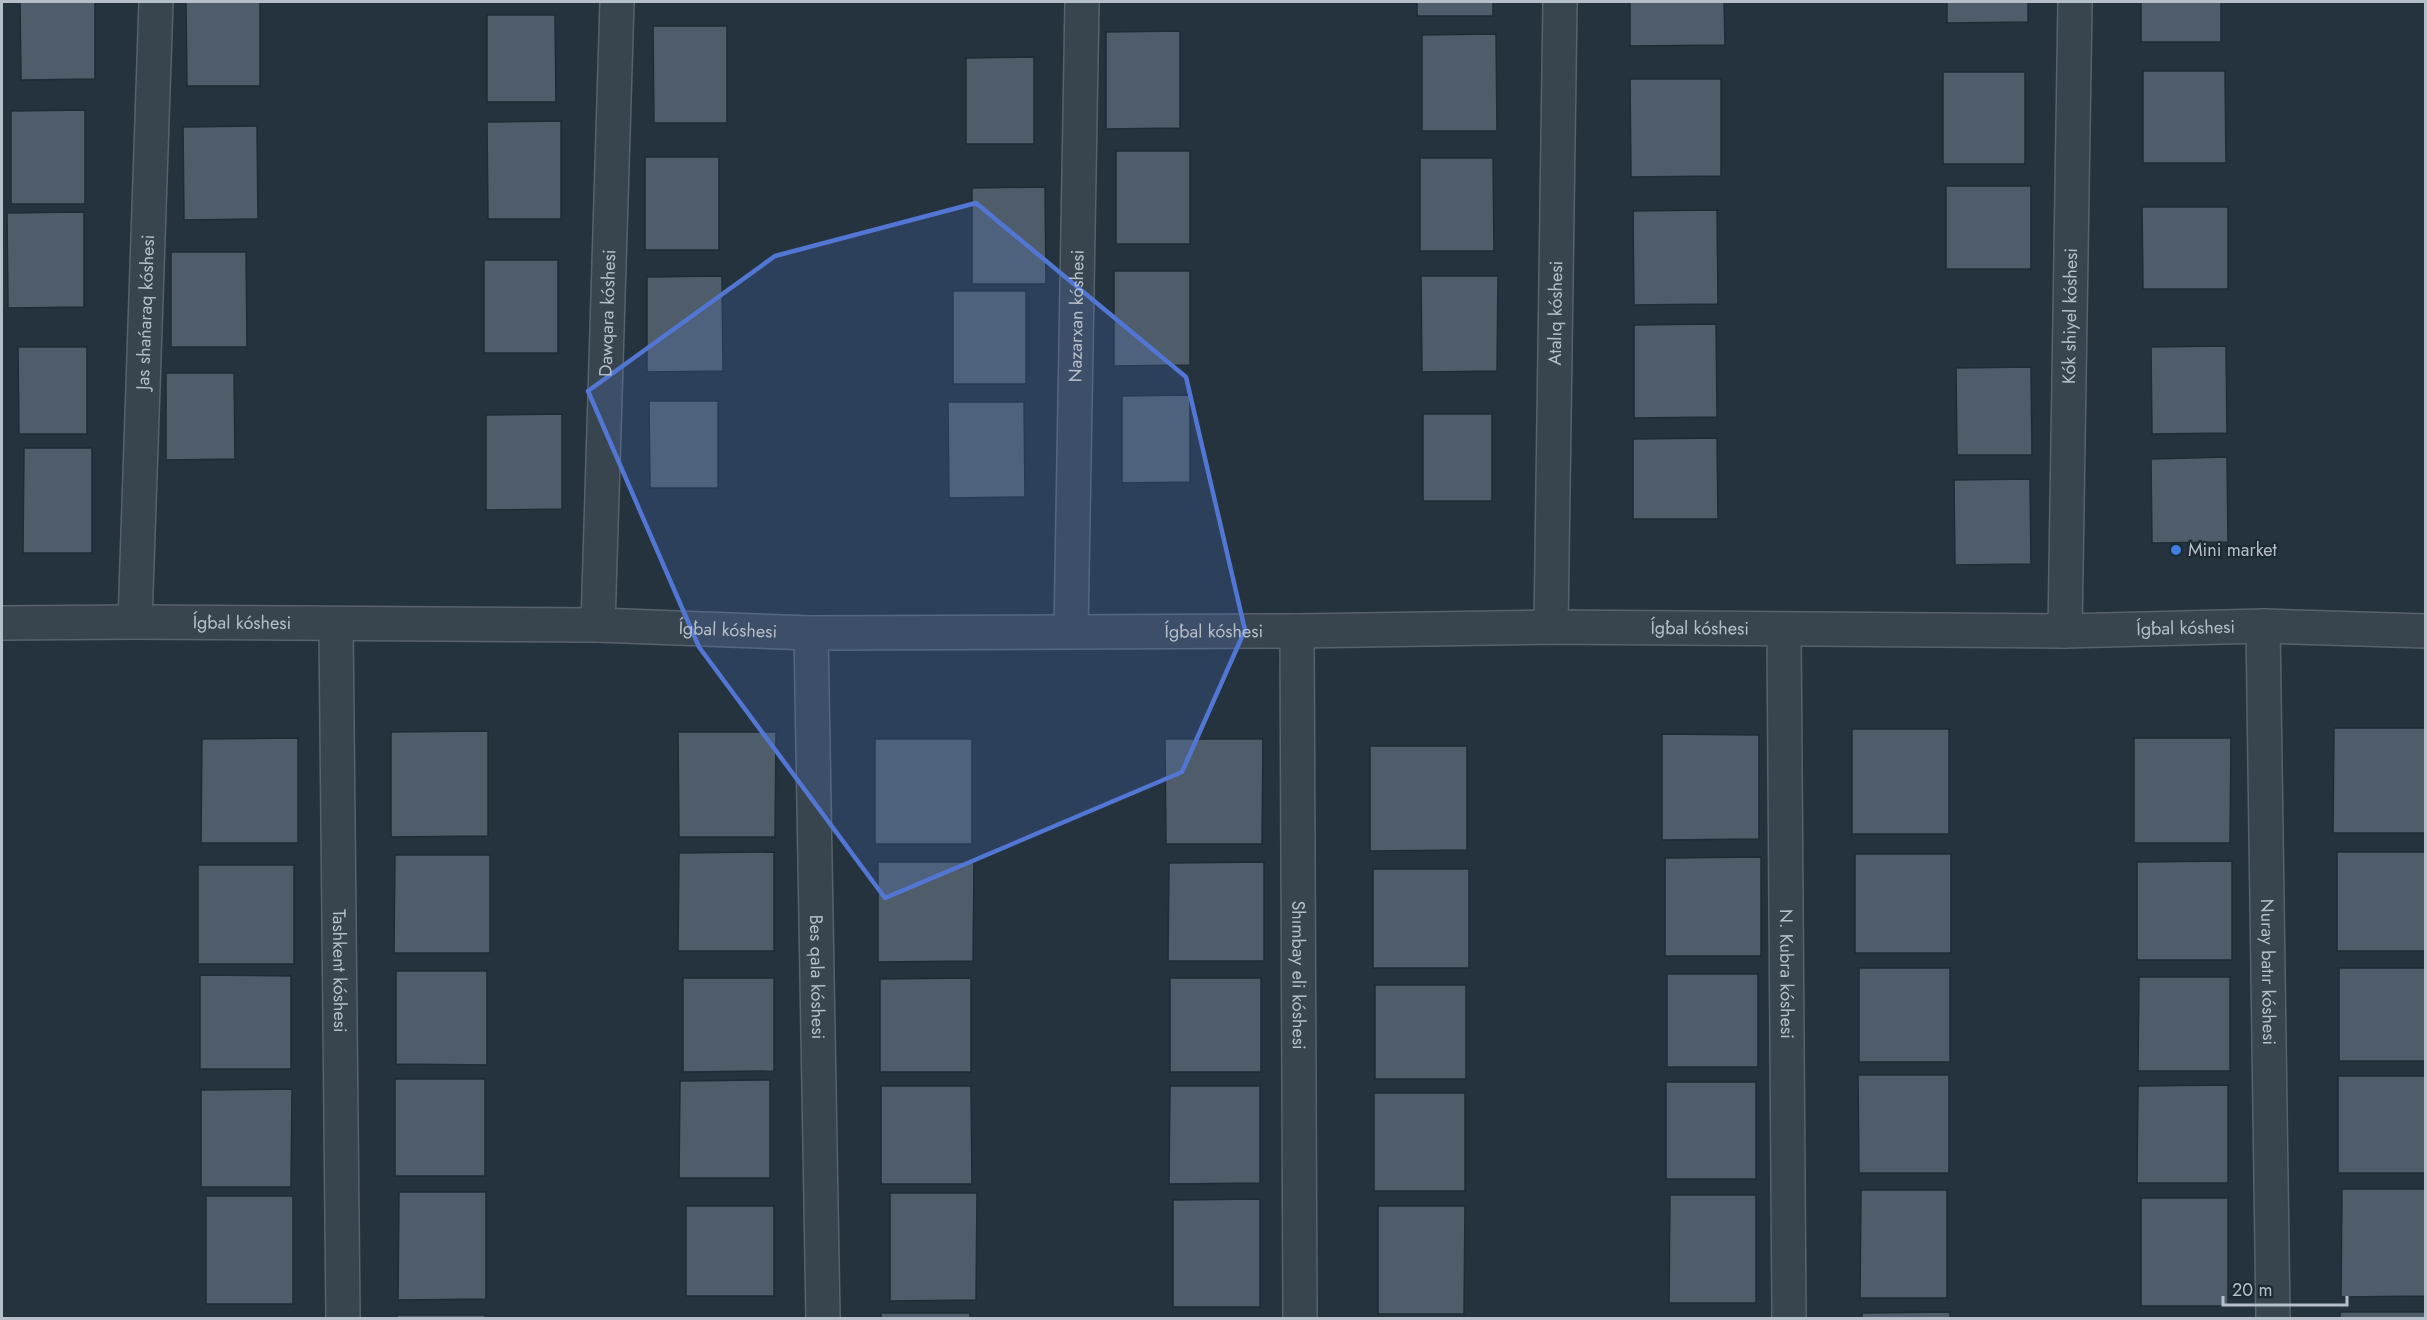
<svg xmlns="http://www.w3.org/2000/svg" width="2427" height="1320" font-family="Jost,sans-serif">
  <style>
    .building { fill: #4e5d69; stroke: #202c35; stroke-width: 1.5 }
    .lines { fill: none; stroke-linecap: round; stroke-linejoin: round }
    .minor-casing { stroke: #57626c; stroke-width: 36 }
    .minor { stroke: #39454e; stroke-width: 33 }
    .marked { fill: #5276d3; fill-opacity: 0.2; stroke: #5276d3; stroke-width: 4.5; stroke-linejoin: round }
    .shop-dot { fill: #3f7fe0; stroke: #1e2a33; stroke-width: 2 }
    .labels { text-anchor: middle; stroke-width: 4.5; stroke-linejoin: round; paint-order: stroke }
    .street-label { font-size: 18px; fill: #b5bfc9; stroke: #1e2a33 }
    .poi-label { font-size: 18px; fill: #b5bfc9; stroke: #1e2a33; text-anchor: start }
  </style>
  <rect width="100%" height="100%" fill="#25333e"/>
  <path class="building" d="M20,2h75v77l-74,1z
    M186,2h74v84h-73z
    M1417,2h76v14h-76z
    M1630,2h94l1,43 -95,1z
    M1947,2h81v20l-81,1z
    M2141,2h80v40h-80z
    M487,15h68l1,87h-69z
    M653,26h74v97h-73z
    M1180,31v97l-74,1v-97z
    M1496,34l1,97h-75v-96z
    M1034,57v87h-68v-86z
    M2143,71h82l1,92h-83z
    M1943,72h82v92h-82z
    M1630,79h91v97l-90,1z
    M85,110v94h-74v-93z
    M561,121v98h-73l-1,-97z
    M257,126l1,93 -74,1 -1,-93z
    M1116,151h74v93h-74z
    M645,157h74v93h-74z
    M1420,158h73l1,93h-74z
    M1946,186h85v83h-85z
    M1045,187l1,97h-74v-96z
    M2142,207h86v82h-85z
    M1717,210l1,94 -84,1 -1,-94z
    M84,212v95l-76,1 -1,-95z
    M171,252h75l1,95h-76z
    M484,260h74v93h-74z
    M1114,271h76v94l-76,1z
    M722,276l1,95 -76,1v-95z
    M1421,276h77l-1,95 -75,1z
    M953,291h73v93h-73z
    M1716,324l1,93 -83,1v-93z
    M2226,346l1,87 -75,1 -1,-87z
    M18,347h69v87h-68z
    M2031,367l1,88h-75l-1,-87z
    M166,373h68l1,86 -69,1z
    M1190,395v87l-68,1v-87z
    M649,401h69v87h-68z
    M948,402h76l1,95 -76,1z
    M562,414v95l-76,1v-95z
    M1423,414h69v87h-69z
    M1717,438l1,81h-85v-80z
    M24,448h68v105h-69z
    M2227,457l1,85 -76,1 -1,-84z
    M2030,479l1,85 -76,1 -1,-85z
    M2334,728h92v105h-93z
    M1852,729h97v105h-97z
    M488,731v105l-97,1v-105z
    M678,732h98l-1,105h-96z
    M1662,734l97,1v104l-97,1z
    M298,738v105h-97l1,-104z
    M2134,738h97l-1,105h-96z
    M875,739h97v105h-97z
    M1165,739h98l-1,105h-96z
    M1370,746h97v104l-97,1z
    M774,852v99h-96l1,-98z
    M2337,852h89v99h-89z
    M1855,854h96v99h-96z
    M395,855h95v98h-96z
    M1761,857v99h-96v-98z
    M2232,861v99h-95v-98z
    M878,862h96l-1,99 -95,1z
    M1264,862v99h-96l1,-98z
    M198,865h96v99h-96z
    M1373,869h96v99h-96z
    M1859,968h91v94h-91z
    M2339,968h87v93h-87z
    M396,971h91v94l-91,-1z
    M1667,974h91v93h-91z
    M200,975l91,1v93h-91z
    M2139,977h91v94h-92z
    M683,978h91v93l-91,1z
    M971,978v94h-91v-93z
    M1170,978h91v94h-91z
    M1375,985h91v94h-91z
    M1858,1075h91v98h-90z
    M2338,1076h88v97h-88z
    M395,1079h90v97h-90z
    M770,1080v98h-91l1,-97z
    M1666,1082h90v97h-90z
    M2228,1085v98h-91l1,-97z
    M881,1086h90l1,98h-91z
    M1170,1086h90v97l-91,1z
    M292,1089l-1,98h-90v-97z
    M1374,1093h91v98h-91z
    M2342,1189h84v107l-85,1z
    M1861,1190h86v108h-87z
    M399,1192h87v107l-88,1z
    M890,1193h87l-1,107 -86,1z
    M1670,1195h86v108h-87z
    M206,1196h87v108h-87z
    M2141,1198h87v108h-87z
    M1260,1199v108h-87v-107z
    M686,1206h88v90h-88z
    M1378,1206h87l-1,108h-86z
    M1950,1312v6h-88v-5z
    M2340,1312h86v6h-86z
    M881,1313h89v5h-89z
    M397,1315h88v3h-88z"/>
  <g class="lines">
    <g class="minor-casing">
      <g id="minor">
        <path id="s1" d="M135,622l21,-620"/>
        <path id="s2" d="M2,623l133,-1 463,3 213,8 486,-2 254,-4 514,4 198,-5 163,5"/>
        <path id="s3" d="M336,625l7,693"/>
        <path id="s4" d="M598,625l19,-623"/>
        <path id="s5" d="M2263,626l10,692"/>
        <path id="s6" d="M1551,627l9,-625"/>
        <path id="s7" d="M1784,629l5,689"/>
        <path id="s8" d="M1071,631l11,-629"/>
        <path id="s9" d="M1297,631l3,687"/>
        <path id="s10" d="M2065,631l10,-629"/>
        <path id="s11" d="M811,633l12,685"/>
      </g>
    </g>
    <use href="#minor" class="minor"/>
  </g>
  <path class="marked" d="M976,203l210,174 59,253 -63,142 -297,126 -186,-251 -111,-256 187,-135z"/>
  <circle class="shop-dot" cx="2176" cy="550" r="6"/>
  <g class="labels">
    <g class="street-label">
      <text dy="6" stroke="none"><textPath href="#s1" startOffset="310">Jas shańaraq kóshesi</textPath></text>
      <text dy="6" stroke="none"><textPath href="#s4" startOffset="312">Dawqara kóshesi</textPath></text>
      <text dy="6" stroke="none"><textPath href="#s6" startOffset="314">Atalıq kóshesi</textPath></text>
      <text dy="6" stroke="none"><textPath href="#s8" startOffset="315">Nazarxan kóshesi</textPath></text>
      <text dy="6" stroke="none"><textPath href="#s10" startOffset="315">Kók shiyel kóshesi</textPath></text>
      <text dy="6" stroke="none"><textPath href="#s2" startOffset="240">Íǵbal kóshesi</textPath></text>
      <text dy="6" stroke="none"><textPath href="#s2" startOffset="1698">Íǵbal kóshesi</textPath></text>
      <text dy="6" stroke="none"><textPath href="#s2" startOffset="2184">Íǵbal kóshesi</textPath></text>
      <text dy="6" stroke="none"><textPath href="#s2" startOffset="726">Íǵbal kóshesi</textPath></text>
      <text dy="6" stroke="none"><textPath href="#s2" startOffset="1212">Íǵbal kóshesi</textPath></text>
      <text dy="6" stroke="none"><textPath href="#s3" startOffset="346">Tashkent kóshesi</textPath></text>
      <text dy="6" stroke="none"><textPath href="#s5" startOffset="346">Nuray batır kóshesi</textPath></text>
      <text dy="6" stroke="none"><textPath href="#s7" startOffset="345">N. Kubra kóshesi</textPath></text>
      <text dy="6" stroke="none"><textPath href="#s9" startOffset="344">Shımbay eli kóshesi</textPath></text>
      <text dy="6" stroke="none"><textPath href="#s11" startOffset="344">Bes qala kóshesi</textPath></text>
    </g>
    <g class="poi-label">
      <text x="2188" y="556">Mini market</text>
    </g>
  </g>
  <rect width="2427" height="1320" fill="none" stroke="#b5bfc9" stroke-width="6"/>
  <path d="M2223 1296v9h124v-9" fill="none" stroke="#b5bfc9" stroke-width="3"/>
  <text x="2232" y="1296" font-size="18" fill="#b5bfc9" stroke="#1e2a33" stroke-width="4.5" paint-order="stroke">20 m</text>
</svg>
